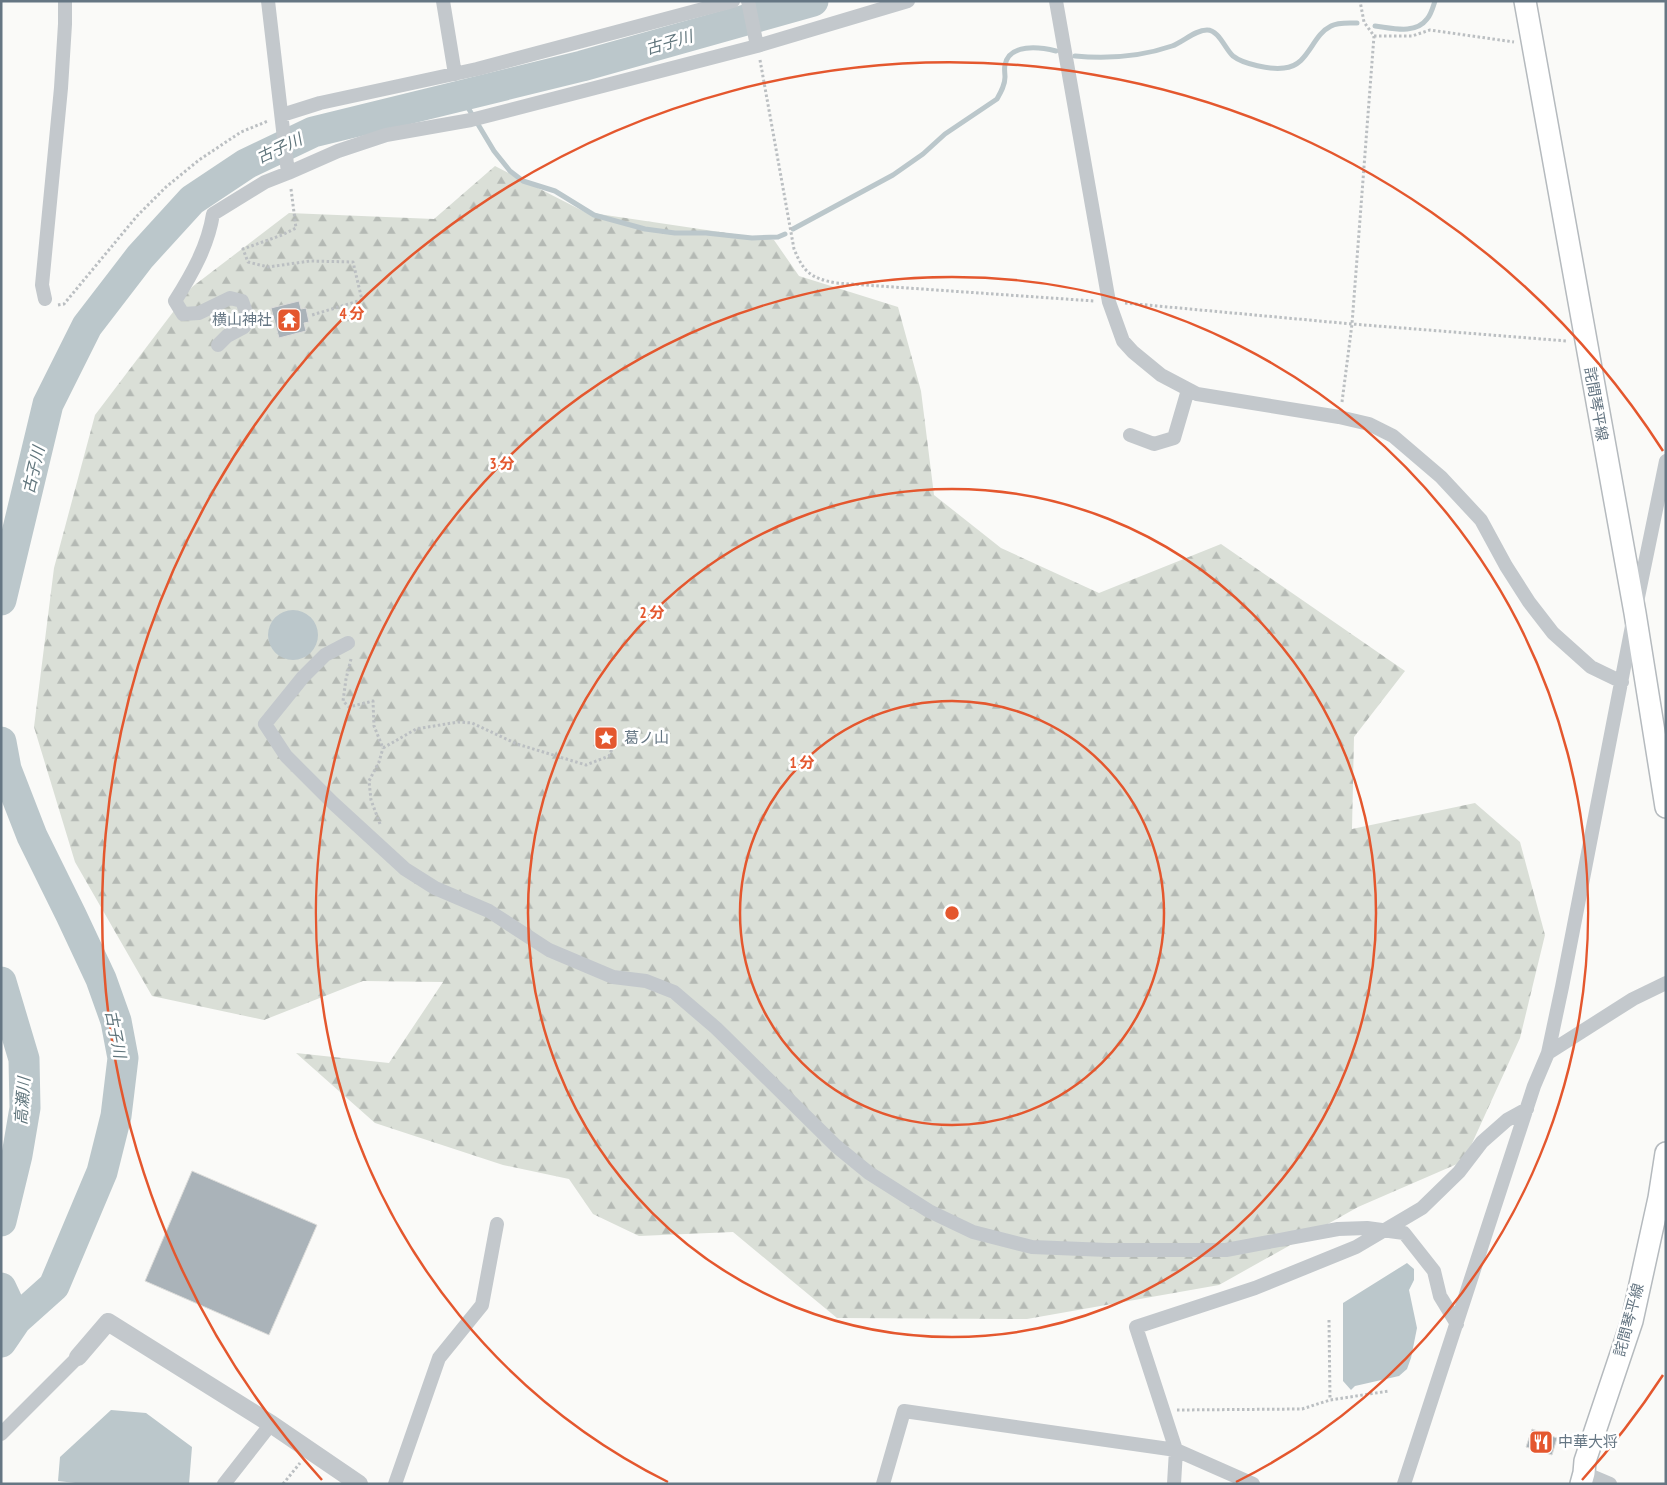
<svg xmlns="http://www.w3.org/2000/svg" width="1667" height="1485" font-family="'PT Sans Narrow','Noto Sans JP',sans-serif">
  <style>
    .forest { fill: url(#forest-firs) }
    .water { fill: #bbc7cb }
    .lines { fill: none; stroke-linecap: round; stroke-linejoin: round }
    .stream { stroke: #bbc7cb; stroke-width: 5 }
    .river { stroke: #bbc7cb; stroke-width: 31 }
    .building { fill: #aab3b9; stroke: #dcdcda }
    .primary-casing { stroke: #b5babe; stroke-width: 24 }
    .path { stroke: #bbbfc2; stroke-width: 3; stroke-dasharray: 2.5 2.5; stroke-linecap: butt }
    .minor { stroke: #c3c8cc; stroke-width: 14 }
    .tertiary { stroke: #c3c8cc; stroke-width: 18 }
    .primary { stroke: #fff; stroke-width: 21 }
    .ring { fill: none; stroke: #e4572e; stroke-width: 2.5 }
    .labels { text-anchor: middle; stroke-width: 5; stroke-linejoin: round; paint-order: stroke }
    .poi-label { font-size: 15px; fill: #657683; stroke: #fff; text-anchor: start }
    .street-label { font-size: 15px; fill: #657683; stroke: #fff }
    .water-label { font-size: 16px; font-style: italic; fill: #60757c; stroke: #fff }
    .centre { fill: #e4572e; stroke: #fff; stroke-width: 2.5 }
    .ring-label { font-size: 15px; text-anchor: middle; font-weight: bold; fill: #e4572e; stroke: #fff; stroke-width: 5; stroke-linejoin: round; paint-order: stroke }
  </style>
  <defs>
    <pattern id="forest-firs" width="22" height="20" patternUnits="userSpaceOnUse" patternTransform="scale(1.25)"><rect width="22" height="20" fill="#dadfd7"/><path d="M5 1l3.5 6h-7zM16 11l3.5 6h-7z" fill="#b4b9b4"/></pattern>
  </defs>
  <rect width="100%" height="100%" fill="#fafaf8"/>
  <path class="forest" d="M495,166l90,46 189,28 25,36 99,31 23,84 13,104 67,53 98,45 122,-49 184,127 -51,66 -2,92 123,-26 45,39 25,93 -25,103 -56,123 -106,46 -139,78 -192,34 -190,-1 -104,-86 -94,4 -46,-22 -24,-35 -66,-14 -128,-42 -79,-70 93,10 54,-81 -80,-1 -99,39 -112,-24 -77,-134 -41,-135 20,-159 41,-153 97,-128 97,-74 145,6z"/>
  <path class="water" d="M268 635a25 25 0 1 1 50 0a25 25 0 1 1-50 0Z
    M1407,1263l7,6v11l-5,10 8,38 -6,30 -4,11 -8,7 -44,10 -4,4 -8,-9v-78z
    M111,1410l35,3 46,34 -3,37h-105l-26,-3 2,-24z"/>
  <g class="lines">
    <path class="stream" d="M1375,26c17,2 40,9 52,-7 4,-4 6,-12 8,-18
      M1075,56c33,3 65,1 97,-10 11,-4 23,-16 35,-16 12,0 18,19 26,26 10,8 38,14 51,12 25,-2 27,-32 47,-42 7,-4 17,-3 26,-3
      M461,96l33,55 16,20 13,10 32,10 39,24 51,14 30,4h31l46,5 26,-1 7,-3
      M793,229l100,-54 30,-21 22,-20 52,-35c4,-7 8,-14 8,-22 0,-3 -1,-8 0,-12 4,-22 35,-18 51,-14"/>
    <path class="river" d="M1,600l47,-196 39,-78 53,-69 52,-57 54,-36 67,-32 269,-66 231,-65
      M1,742l5,27 26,67 39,79 30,64 15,42 7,37 -7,58 -14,56 -48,114 -38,34 -15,22
      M1,982l23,77 1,49 -8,47 -16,66
      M1,1288l15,32"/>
  </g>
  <path class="building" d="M299,301l2,8 5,-1 3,14 -5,1 2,8 -27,7 -8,-30z
    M192,1171l125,54 -48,110 -124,-54z
    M1532,1429l25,9 -5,17 -26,-8z"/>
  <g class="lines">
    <g class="primary-casing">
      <path id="primary" d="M1525,1l110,612 31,194
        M1581,1484l3,-11 1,-12 47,-140 27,-123 7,-45"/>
    </g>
    <path class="path" d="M1374,36h38l18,-6 84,12
      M760,60l34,189c10,24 17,29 42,34l258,18
      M291,189l5,39 -14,7 -39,14 5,13 20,5 42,-6 43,1 9,38 -50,15
      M1125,303l227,21 215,17
      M58,305l6,-1 73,-88 29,-29 33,-27 42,-28 27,-11
      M1342,402l10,-78 22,-288 -10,-14 -4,-21
      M351,659l-5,20 -3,22 6,6 24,-6 1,25 9,22 33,-19 42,-7 14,1 45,21 69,21 23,-9 6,-14
      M380,824l-9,-24 -2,-19 10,-19 4,-14
      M1329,1320l1,80
      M1177,1410l125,-1 28,-9 59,-9
      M283,1484l17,-21"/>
    <path class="minor" d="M268,1l20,172
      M443,1l12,73
      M748,1l9,45
      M1056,1l53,301 14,39 10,11 28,23 36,19 142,23 30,7 24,12 48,41 40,43 25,46 23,36 24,31 38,34 31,15
      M282,115l38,-12 157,-34 256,-68
      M45,299l-3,-14 19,-197 4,-64v-23
      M218,345l9,-9 17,-9 3,-12 -5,-14 -12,-3 -31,15 -16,1 -8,-13c17,-27 33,-55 38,-87l52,-32 23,-9 50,-22 48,-16 85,-15 286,-74 151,-45
      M1130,435l24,9 20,-6 14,-48
      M1637,602l29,-141
      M348,643l-23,12 -22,22 -38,47 21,32 47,47 72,66 30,19 54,23 60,39 64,27 33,4 28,11 42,36 120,118 33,27 60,38 44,21 59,15 75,3h119l112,-21 29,-1 37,5 30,38 6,25 17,28
      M1548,1053l85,-54 33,-16
      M1,1434l77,-77
      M1584,1473l26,11
      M224,1484l47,-60
      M395,1484l44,-126 43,-53 15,-81
      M883,1484l21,-73 272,39 77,34
      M1174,1484l2,-34 -40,-123 119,-39 101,-41 66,-39 37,-36 23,-30 25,-22 20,-11
      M1404,1484l130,-398 14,-33 14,-66 70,-361"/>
    <path class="tertiary" d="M78,1357l30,-35 163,102 88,60"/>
    <use href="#primary" class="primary"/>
  </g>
  <g class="ring">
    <circle cx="952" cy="913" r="212"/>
    <circle cx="952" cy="913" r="424"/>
    <path d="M668 1482A636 636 0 1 1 1236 1482"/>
    <path d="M1663 1375A848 848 0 0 1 1582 1480M322 1480A848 848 0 1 1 1663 451"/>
  </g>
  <defs>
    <g id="temple-square" transform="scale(1.25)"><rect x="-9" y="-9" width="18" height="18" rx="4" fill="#e4572e" stroke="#fff"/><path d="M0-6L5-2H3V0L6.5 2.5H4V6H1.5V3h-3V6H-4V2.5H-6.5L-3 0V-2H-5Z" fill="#fff"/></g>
    <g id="sight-square" transform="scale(1.25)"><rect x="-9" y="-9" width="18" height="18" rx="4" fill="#e4572e" stroke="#fff"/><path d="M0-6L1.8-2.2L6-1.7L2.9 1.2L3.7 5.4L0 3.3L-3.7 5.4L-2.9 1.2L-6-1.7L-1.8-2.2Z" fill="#fff"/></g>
    <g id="restaurant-square" transform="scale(1.25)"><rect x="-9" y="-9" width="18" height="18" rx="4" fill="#e4572e" stroke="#fff"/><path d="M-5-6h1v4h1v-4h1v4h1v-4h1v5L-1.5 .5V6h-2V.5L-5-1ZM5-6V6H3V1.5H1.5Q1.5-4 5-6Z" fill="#fff"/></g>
  </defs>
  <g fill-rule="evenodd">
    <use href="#temple-square" x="289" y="320"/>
    <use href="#sight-square" x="606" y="738"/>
    <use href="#restaurant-square" x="1541" y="1442"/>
  </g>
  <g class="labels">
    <g class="poi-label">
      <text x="272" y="325" text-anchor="end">横山神社</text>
      <text x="624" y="743">葛ノ山</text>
      <text x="1558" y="1447">中華大将</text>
    </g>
    <g class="street-label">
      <text transform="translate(1596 404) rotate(80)" y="5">詫間琴平線</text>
      <text transform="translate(1629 1320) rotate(-75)" y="5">詫間琴平線</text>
    </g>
    <g class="water-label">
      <text transform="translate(669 42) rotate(-16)" y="6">古子川</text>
      <text transform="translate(279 148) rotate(-25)" y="6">古子川</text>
      <text transform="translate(33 470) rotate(-77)" y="6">古子川</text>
      <text transform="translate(116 1034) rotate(79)" y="6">古子川</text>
      <text transform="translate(22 1101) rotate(-86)" y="6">高瀬川</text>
    </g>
  </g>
  <circle cx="952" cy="913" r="8" class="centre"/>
  <g class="ring-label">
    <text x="352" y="319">4 分</text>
    <text x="502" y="469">3 分</text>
    <text x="652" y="618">2 分</text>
    <text x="802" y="768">1 分</text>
  </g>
  <rect width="1667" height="1485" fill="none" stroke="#657683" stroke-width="5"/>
</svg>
